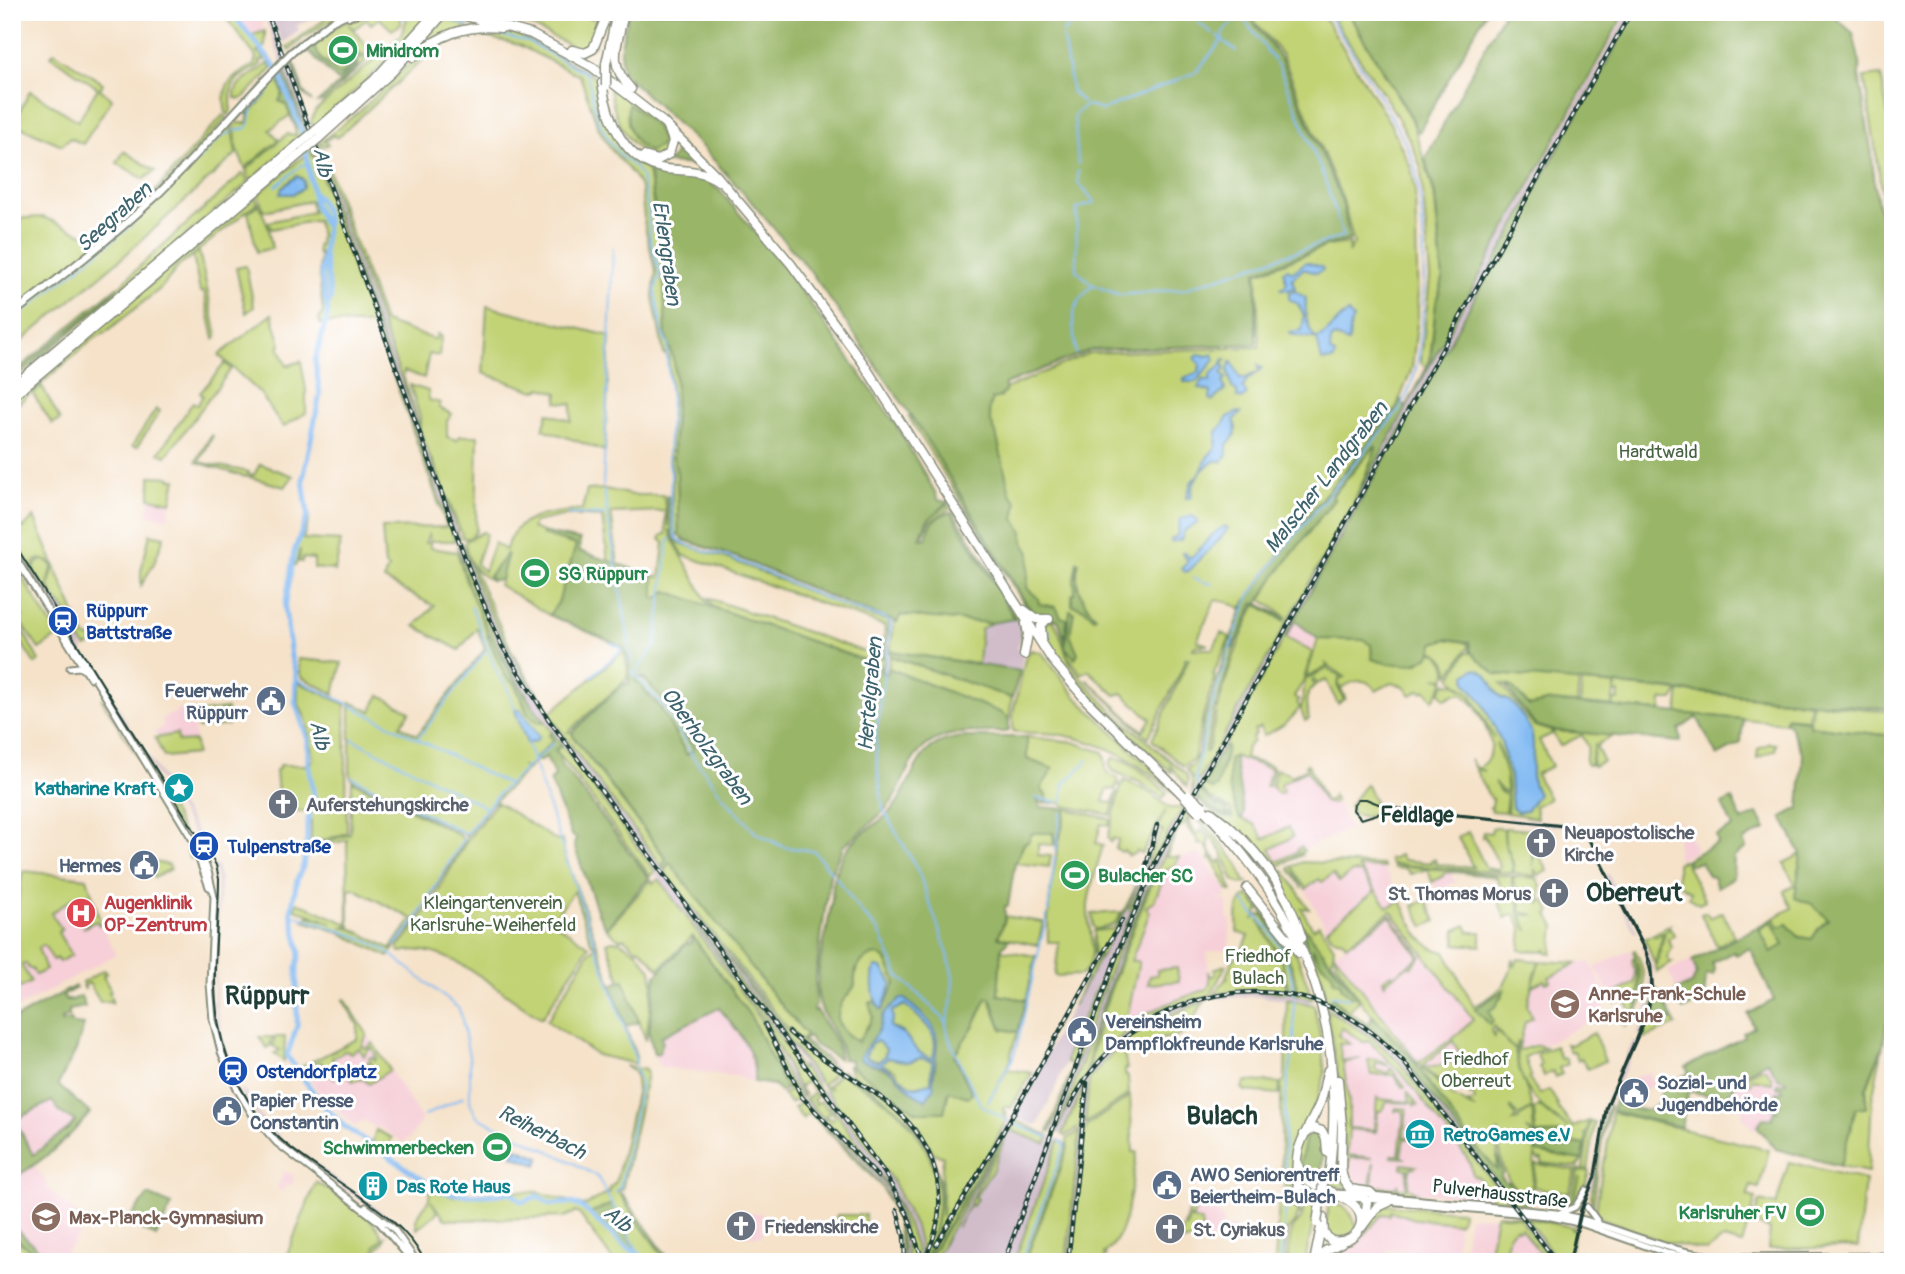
<svg xmlns="http://www.w3.org/2000/svg" width="1905" height="1274" font-family="Pangolin,sans-serif">
  <style>
    .built { fill: #f6cfd8 }
    .industrial { fill: #d1bdca; fill-rule: evenodd }
    .green { fill: #c2d376; stroke: #708855; stroke-width: 2; fill-rule: evenodd }
    .forest { fill: #99b567; stroke: #5c794e; stroke-width: 2; fill-rule: evenodd }
    .water { fill: #84bbf3; stroke: #527c94; stroke-width: 2; fill-rule: evenodd }
    .lines { fill: none; stroke-linecap: round; stroke-linejoin: round }
    .stream { stroke: #84bbf3; stroke-width: 2 }
    .river { stroke: #84bbf3; stroke-width: 5 }
    .secondary-casing { stroke: #8a907e; stroke-width: 9 }
    .primary-casing { stroke: #8a907e; stroke-width: 10 }
    .highway-casing { stroke: #8a907e; stroke-width: 11 }
    .secondary { stroke: #fff; stroke-width: 5 }
    .primary { stroke: #fff; stroke-width: 6 }
    .highway { stroke: #fff; stroke-width: 8 }
    .tram { stroke: #1f3d34; stroke-width: 2 }
    .rail-casing { stroke: #1f3d34; stroke-width: 4.5 }
    .rail { stroke: #fff; stroke-width: 2; stroke-dasharray: 5; stroke-linecap: butt }
    .primary-bridge-casing { stroke: #8a907e; stroke-width: 10; stroke-linecap: butt }
    .highway-bridge-casing { stroke: #8a907e; stroke-width: 11; stroke-linecap: butt }
    .primary-bridge { stroke: #fff; stroke-width: 6 }
    .highway-bridge { stroke: #fff; stroke-width: 8 }
    .labels { text-anchor: middle; stroke-width: 6; stroke-linejoin: round; paint-order: stroke }
    .leisure-label { font-size: 19px; font-weight: bold; fill: #27864d; stroke: #fff; text-anchor: start }
    .park-label { font-size: 19px; fill: #486244; stroke: #fff }
    .transit-label { font-size: 19px; font-weight: bold; fill: #164399; stroke: #fff; text-anchor: start }
    .service-label { font-size: 19px; font-weight: bold; fill: #4e5e75; stroke: #fff; text-anchor: start }
    .culture-label { font-size: 19px; font-weight: bold; fill: #0d838f; stroke: #fff; text-anchor: start }
    .worship-label { font-size: 19px; font-weight: bold; fill: #5b616d; stroke: #fff; text-anchor: start }
    .health-label { font-size: 19px; font-weight: bold; fill: #be3a42; stroke: #fff; text-anchor: start }
    .education-label { font-size: 19px; font-weight: bold; fill: #785e54; stroke: #fff; text-anchor: start }
    .street-label { font-size: 19px; fill: #1f3d34; stroke: #fff }
    .water-label { font-size: 21px; font-style: italic; fill: #3d636d; stroke: #fff }
    .neighbourhood-label { font-size: 21px; font-weight: bold; fill: #1f3d34; stroke: #fff }
    .district-label { font-size: 26px; font-weight: bold; fill: #1f3d34; stroke: #fff }
  </style>
  <rect width="100%" height="100%" fill="#fff"/>
  <filter id="ink" filterUnits="userSpaceOnUse"><feTurbulence type="fractalNoise" baseFrequency=".0143" numOctaves="2"/><feDisplacementMap in="SourceGraphic" scale="14" xChannelSelector="R" yChannelSelector="G"/><feConvolveMatrix kernelMatrix="1 2 1 2 8 2 1 2 1" color-interpolation-filters="sRGB"/></filter>
  <filter id="wash" filterUnits="userSpaceOnUse"><feTurbulence type="fractalNoise" baseFrequency=".00686" numOctaves="4" result="noise"/><feDisplacementMap in="SourceGraphic" scale="28" xChannelSelector="R" yChannelSelector="G"/><feGaussianBlur stdDeviation="1.57" result="paint"/><feColorMatrix in="noise" values="0 0 0 0 0 0 0 0 0 0 0 0 0 0 0 0 0 1.4 0 .05"/><feComposite in="paint" operator="in"/></filter>
  <g filter="url(#wash)">
    <rect width="100%" height="100%" fill="#f5e2c9"/>
    <path class="built" d="M231,12h27l6,18 -13,5z
      M150,498l21,4 -3,17 -20,-4z
      M1295,621l21,16 -4,15 -25,-14z
      M193,709l2,32 -17,1 -1,-7 -20,1 -2,-4 8,-5 -1,-9 14,-5v-3z
      M1236,759l35,10 -3,12 9,3 31,-16 18,35 10,-2 14,27 -73,34 -7,-13 22,-11 -5,-11 -23,12 -10,-15 -12,-5 1,-7z
      M1680,821l16,27 -3,2 1,2 -17,8 1,-38z
      M1201,854l25,36v8l-10,1 11,2 1,18h3l-2,30 -22,3 3,32 -3,5 -33,12 -41,19 -6,-2 11,-52 -1,-5h-6l19,-48 -4,-8 8,-4 14,-33 6,-1 5,-10z
      M1303,863l81,5 17,33 -13,6 -12,-15 -49,37 -34,-61z
      M23,871l64,5 16,53 13,25 -104,57v-81z
      M1443,873h10l-1,4 4,5 -18,9 -6,-9 11,-6z
      M1391,911l83,110 -56,43 -83,-111z
      M1630,950l6,24 -1,9 -25,13 -15,-29z
      M1692,961l5,11 -5,12 -16,4 -8,-18z
      M1590,962l17,34 -6,3 4,7 -8,5 3,5 -54,28h-14l-12,4 5,-27 8,-3 -6,-12 5,-20 46,-23z
      M719,1008l20,24 11,21 5,13 -1,16 -11,-2 -3,-3 -80,-10 -6,-13 5,-2 1,-14z
      M1339,1025l30,16 34,34 63,81 5,10 2,10 5,1 7,8 6,14 -134,-12 -6,-4 -5,-9 3,-67 -15,-78z
      M368,1035l54,85 -13,20 -2,-2 -3,5 -26,-17 -2,2 -12,-8 -9,7 -38,-37 -14,-23z
      M1454,1040l6,14 -11,10 -15,4 -11,-1 -1,-1 6,-7z
      M1767,1061l11,17 8,2 -9,40 -14,-2 -9,12 -12,-13 1,-9 -21,-4 20,-28z
      M1650,1072l4,13 -14,7 -7,-14z
      M52,1101l9,12 14,7 -6,8 -36,27 -18,-35z
      M35,1166l12,17 -1,2 11,12 31,26 -29,39h-7l-40,-36v-52l3,3z
      M283,1171l11,4 -2,11 -6,-2 -3,7 -6,-2z
      M1219,1203l-1,15 5,-1 1,11 11,-1 1,8 -3,2 -30,4 -1,-10 -19,-4 3,-18 26,-2 1,-3z
      M1391,1210l24,9 43,4 -3,31 -67,-4 -1,6 5,1 -1,5h-64l7,-7 24,-11 24,-30 8,1z
      M745,1213h17v23h-17z
      M1469,1216l28,1 -11,45h-24z
      M1516,1228h5l26,34h-44l6,-28z"/>
    <path class="industrial" d="M263,12h58l-3,5 -21,8 2,6 -16,12 -12,-25 189,522 -5,1z
      M1628,12h6l-432,772 -3,-4z
      M12,538l20,31 3,-7 6,-3 7,1 5,4 1,7 -5,17 22,30 13,33 -3,2 -69,-108zM34,567l17,8 -3,10 3,9 -17,-21z
      M461,542l12,35 46,92 47,70 95,128 123,157 27,25 26,18 -1,3 -41,-32 -21,-21 -43,-54 88,119 -2,2 -105,-140 54,79 37,74 -2,1 -6,-9 -20,-44 -20,-35 -242,-332 -25,-47 -23,-52 -10,-35z
      M1011,612l10,17 -3,20 5,9 -3,13 -42,-7 3,-35z
      M89,658l44,74 79,123 -2,2 -8,-11 -89,-140 -26,-45z
      M1196,787l2,4 -26,47 -38,88 -37,104 -8,40 21,-23 33,-25 39,-19 27,-8 -4,6 -50,20 -41,30 -25,28 -5,46 -2,1 3,-41 -23,49 -6,-1 13,-31 17,-27 9,-51 -40,108 -4,-1 76,-207 28,-66 -26,51 2,2 -12,28 -22,45 -43,107 -16,33 -5,1 -18,-8 -3,-2 109,-195 18,-37 2,-6 -10,13 14,-32 4,-2 -1,11z
      M1508,818l65,6 -1,3 -64,-6z
      M217,865l3,14 -4,104 1,27 8,38 13,31 -2,1 -14,-32 -8,-42 3,-123 -3,-17z
      M1608,874l29,58 -2,1 -30,-58z
      M1644,945l8,23 1,25 -5,22 -9,20 -2,-1 9,-21 4,-20 -1,-25 -7,-21z
      M1255,991l41,2 15,6 -1,4 -53,-7 -46,3 4,-5z
      M1330,1006l40,22 30,26 112,146 -7,-1 -106,-137 -68,-50z
      M1633,1041l4,2 -29,63 -3,-1z
      M841,1070l60,41 17,20 12,20 9,31 2,24 -6,30 -8,19 31,-48 53,-90 3,1 -3,12 35,13 3,-7 10,4 -45,122h-81l65,-117 -71,117h-5l12,-28 4,-27 -2,-29 -10,-28 -9,-16 -16,-19 -62,-42z
      M243,1089l17,27 22,24 119,86 -2,2 -122,-88 -20,-23 -17,-27z
      M826,1089l66,91 23,47 7,22 1,7 -2,2h-2l-20,-52 -7,-12 12,32 3,36h-4l-4,-39 -14,-33 -20,-25 -62,-64 3,-2 80,84 -64,-91z
      M1605,1107l3,1 -16,84 -2,-4z
      M1084,1127l-15,132 -2,3 14,-133z
      M1521,1220l9,3 29,39h-7z"/>
    <path class="green" d="M222,12h8l19,24 16,-5v15l-9,7 3,-1 6,8 -6,1 2,3c-7,7 -19,9 -25,17 -10,11 -1,24 -7,34l-3,-2c-6,-29 5,-35 28,-48l2,-8z
      M327,12h18l-43,27 -13,12 -2,-4 37,-27z
      M393,12l8,2v10l-9,6 -13,-12 -8,6 -4,-5 -13,10 -6,-5 23,26 -8,6 3,4 -4,5 -39,36 -5,1 34,-30 5,-8 -17,16 5,-9 -3,4 -4,-1 -17,-15 -8,-13c29,-28 41,-29 80,-34z
      M415,12h15c-35,43 -74,80 -117,116l-2,-6 4,-11 77,-67 9,-9 7,-20z
      M494,12h72l32,8 -4,26 -13,5 -58,-29z
      M1247,12h74l69,111 21,45 4,19 3,128 -6,53 -16,41 -84,101 -71,98 -14,-6 -12,-2 -18,41 11,4 -13,1 -2,3h20l8,-16 9,4 -17,38 2,1 -12,40 -9,43 -11,7 -31,-26 37,-82h-4v5l-37,75 -62,-59 57,52 8,-12 -29,-26 -6,2 -28,-25 -7,4 -13,-18 -9,-36 -31,-15 -44,-207 105,-45 170,-6 -2,-74 71,-27 22,-3 -2,10 6,-9 -11,-44 -61,-145z
      M1329,12h18l65,108 22,74 9,86 -7,23 -6,55 -4,10 -5,-5 9,-86 -9,-109c-20,-58 -61,-104 -92,-156z
      M444,18l24,9 -51,24z
      M473,30l41,2 83,46 6,31 8,19 12,19 25,24 15,96 3,70 8,25 2,29 -3,66 4,16 2,62 -3,1 -1,-3 -3,-29 1,-31 -4,-16 3,-57 -4,-44 -4,-2 -11,-57 3,-25 -11,-45 -4,-38 -7,-13 -23,-27 -12,-20 -19,-53 -61,-31 -37,-9z
      M470,31l-39,21 -94,86 -3,-3 -9,6 3,3 -3,2 -6,-3 41,-32 60,-57 24,-15z
      M54,52l49,31 -3,6 12,10 -29,45 -13,-6 -8,7 -50,-22v-9l5,2 13,-25 48,30 20,-33 -47,-32z
      M268,63l5,5 -31,31 -7,-1c-2,-20 22,-22 33,-35z
      M283,65l172,476h-25l-1,-8 -4,10h5v5l27,4 8,27 40,97 9,8 7,13 5,13 17,12v-3l9,13 -3,3 4,4 -1,3 -16,16 1,2 -9,9 -5,-2 3,4 -35,34 -25,32 -2,-3 -112,-54 -2,-5v-73l21,9 9,-16 30,17 -10,14 17,9 68,-86 -8,-21 -18,22 -44,-24 19,-20 -50,-26 2,-8 3,-3 -4,-3 -3,-38 65,-1z
      M276,73l14,42 -20,15 9,10 -34,28 -9,-20 -1,-23 2,-2h10c1,-14 12,-18 20,-29 4,-7 2,-14 9,-21z
      M1881,75l12,68v116l-29,-182z
      M609,83l58,46 5,12 -8,15h-17c-26,-18 -34,-44 -38,-73z
      M223,115l4,3 -60,64 -56,52 -99,78v-93l31,-2 56,24 56,-50z
      M231,122l5,32 -114,104 -110,91v-32l149,-123z
      M302,126l3,8 -55,47 -4,-11 41,-36 9,2 -1,-8z
      M316,144l5,4 63,174 49,17h3l1,-5 4,2 -2,20 -10,-2 -5,24 -20,-7 -1,5 17,51v-10l-10,-32 18,6 1,9 11,3 -1,5 13,6 -5,7v16l10,3 3,-4h18l-2,95 -6,7h-7l-31,-80 28,82z
      M311,150l1,6 2,-1 61,170 -41,-2 -14,1 -1,-5 4,-7 -4,-37 1,-21h-2l-1,-9 3,-1 -1,-6 2,-1 -4,-17 -46,9 -3,-7 45,-10 -3,-11 -46,10 -6,-17zM297,176l5,2 2,7 -6,7 -10,2 -5,-7z
      M124,151l31,20 -11,8 -27,-16z
      M242,174h2l4,9 -236,199v-4l88,-72 39,-39z
      M255,197l3,5 -80,65 -17,21 -54,43 -15,9 -80,69v-8z
      M259,204l9,22 4,22 -15,4 -9,-40z
      M199,251l18,85 -3,3 -10,-47h-4l-7,-36z
      M246,266l8,41 -8,6 -10,-45z
      M118,286l-22,22 -84,68 11,-11z
      M487,306l123,30 -5,115 -62,-22 5,-16 23,8 1,-17 -15,-2 1,-9 -16,-5 -7,3 -52,-18z
      M272,314l9,31 -2,2 8,19 14,-5 5,29v23l-23,14 -23,-34 -41,-38z
      M225,363l6,6 -65,87 -7,-3 34,-51 4,3 6,-9 -3,-3z
      M42,386l18,34 -8,4 -19,-30z
      M156,409l4,2 -23,36 -5,-1z
      M910,415l13,18 104,174 5,6 12,5h-8l-7,-6 -121,-196z
      M211,435l2,1 -14,26 50,10 -3,5 -50,-15z
      M1375,446l1,2 -23,57 -161,287v-14l-6,-10 7,-3 6,-13 5,-31 26,-81 4,1 -3,6 3,1 -20,63 -9,41 3,-1c10,-50 24,-98 48,-147l28,16 -26,-16 28,13v-1l-25,-17 15,-24 58,-75 -2,-4z
      M260,464l33,12 -8,11 -36,-10 1,-2h4z
      M150,476l21,1v2h5l-5,23 -21,-4z
      M605,489l28,6h30l6,32 -3,-31h2l5,40 7,7 49,16 137,56 20,5 3,4 -7,48 -1,-6 -168,-59 -5,-9 174,60 3,-32 -202,-71 -14,-26 3,9 38,69 -44,-16 -8,8 -5,-1 1,-22 6,1 4,-34 -4,-4 2,-4 4,-1 -1,-23 -54,2 7,52 -10,-5 -6,-43 -35,-2 -33,7 -2,6 10,4v3l35,10 -19,58 -9,12 -50,-30 9,-31 -19,22 2,4c-16,-7 -25,-21 -26,-39l18,-9 3,2 -10,30 8,7 10,-28 12,7c7,-36 46,-37 76,-40l5,-20z
      M949,504l75,121 2,5 -4,21 -2,-26 -69,-118 -21,15 -8,15 8,-19z
      M34,517l51,120 6,1 3,6 -8,3c-11,-10 -11,-25 -18,-34 -5,-6 -18,-18 -19,-28 0,-9 7,-12 3,-22l-11,-4 -6,2 -3,9 -20,-32v-18l12,8z
      M307,520h2l-6,19 38,2 -6,30 -2,-3 -1,2 -18,-2v-9l-11,-1 -1,4h-3l1,-13 -4,16 -4,1 6,-24z
      M150,534l14,3 -10,26 -13,23v-15z
      M461,542l51,110 38,61 74,-62 4,20 -1,8 -59,53h4l1,5 92,121 -1,8h-2c-76,-101 -161,-201 -201,-324z
      M457,546c22,51 39,103 71,150 -30,-40 -60,-101 -71,-150z
      M12,560l46,76 -19,13 -20,-29 4,-3 -11,-17 3,-3 -3,-6z
      M41,560l7,1 4,6 -4,18 2,9 -16,-22 1,-7z
      M901,615l90,8 -10,6 -3,35 -88,-13 4,-27z
      M1051,620c10,5 12,34 22,48 31,40 74,73 112,105l3,6 -1,8 -18,-23 3,9c-45,-43 -98,-86 -129,-141l4,-11z
      M24,633l15,28 -4,3 -17,-27z
      M1286,634l1,4 25,14 -9,30 -9,15 5,3 -2,3 3,4c-11,17 -20,20 -37,29l-2,-9 -7,3 2,4 -4,3 1,4 -6,6 -2,12 24,6 5,4 -5,17h-3l5,-17 -35,-12 -7,2v27l10,32 15,6 10,15 24,-12 5,10 -23,12 7,13 21,-11 -1,-2 4,-2 3,4 -22,12 19,-10 1,2 -30,14 -50,-50 -16,-12 21,11v-6l6,7 -3,-10 -23,-13 -7,-8 2,-4 12,5 9,-22 4,-20 -3,-1z
      M1318,639l46,1 7,4 1,15 28,5 19,-1 14,-11 6,2 -6,-3 1,-8 12,-4 19,3 4,4 -20,30c1,-9 -3,-17 -10,-22 6,8 11,14 6,25l-10,-2 10,4 -12,19 -7,-10 -4,2 -2,-2 -9,5 -7,-9 -13,-3 -15,8c-9,-15 -21,-11 -35,-3l5,12 -7,-14v-6l-2,6 7,14 -6,4 -12,-24 -9,4 -3,-5 -2,2 3,4c-11,10 -10,20 -6,34l-4,2 -4,-11 4,-30 22,-12 13,8 -1,3 6,-2 -19,-13 1,3 -21,11z
      M1469,649l26,25 84,7 -2,23 -26,-3 -22,5 -18,-20 -10,-2 33,42 16,5 2,3 -13,6 13,26 -16,8 13,25 -14,7 2,12 -30,-5c2,-25 0,-47 -11,-71l10,33 1,17 -5,-1 -8,-9 6,10 7,3 -2,17 -13,-1 -2,-4h2l1,-8 -3,-1 -20,-39 6,10 8,2 -7,-3c27,-15 9,-39 -1,-60l18,30 -22,-42 -21,-18 15,-25h4z
      M1031,650l11,3 36,46 100,95 -2,1c-34,-31 -68,-52 -114,-60 -16,-3 -33,-1 -49,-4v-19l13,-56z
      M890,656l122,42 -3,21 -7,-6 -114,-45z
      M298,659l44,4 -8,31 -33,-17z
      M638,677c20,4 44,56 56,73l-7,5 -27,-48 -25,-27z
      M298,682l47,22 2,129 -36,11v-32l-19,-1 -1,-13 -13,-2 -2,-26 3,-1v-4h29l5,-6 -6,-37 -9,-20z
      M1582,682l33,3 -3,22 -32,-3z
      M1454,683l15,11 7,13 -14,-13h-7l-10,5 -5,-7 6,-8z
      M1616,685l62,6 -5,9h-11l-1,11 -48,-4 1,-7h4l1,-7h-4z
      M1679,691l131,12 -2,16 -22,-2 -1,6 -107,-10z
      M101,698l73,117 16,34 3,10h-4l-3,-16 -23,-37 -6,-18z
      M1812,703l81,9v24l-83,-10z
      M227,709l1,16 -30,3 -2,-15z
      M1552,731l63,4 -17,9 -1,4 6,13 -9,5 -2,-1 3,-22 -5,22h-3l-2,-4 3,-14 -6,-12 -22,11z
      M177,734l1,8 17,-1 1,13 -32,3 -9,-19z
      M1027,737l46,5 30,10c7,14 -6,18 15,26l1,7h-3v4l-9,1 -4,12 10,1 4,-12 -6,24 -47,-9 -3,-3h-24l-1,-4 10,-4 -6,-7 13,-19 -26,-10z
      M1770,743l6,1 -1,6 -18,8 1,-9z
      M562,745l93,126 -5,5 -94,-126z
      M1113,758c16,-1 42,24 54,35l-4,5 -24,-16 -26,-11 -4,-7z
      M1308,764l17,38 8,-4v-2l3,5 -5,3 -7,-2 -17,-32 -27,14 3,8 -4,2 -7,-7 5,-18 11,4 4,3 15,-8 -2,-3z
      M1125,780l24,12 21,16h13l-38,64 4,-16 14,-25 -4,-2 -9,21 4,-15 12,-25 -24,43 -6,-2 -2,3 -5,2 -5,-6 -2,2 -7,-4 4,-8 -6,-2 -2,4 -3,-5 13,-51z
      M352,781l106,53 7,7 -50,82 -21,25 -3,-1 22,-28 -60,-31 -4,1v34l2,4h-10l12,2 40,21 -4,7 -50,-25 -35,-11 4,-5 24,7 -37,-14 2,-7 51,22 -1,-84 -35,9v-3l38,-12z
      M1366,784l9,17 -1,2 11,5 -19,9 -13,-3 -4,-8z
      M497,802l60,39 5,-1 2,12 33,92 -3,1 -3,-3 -17,-51 -22,30 37,25 -47,72c-38,-21 -95,-79 -141,-66l-2,-1 -1,-4c26,-28 43,-61 61,-93 10,-19 26,-36 38,-52z
      M1066,809l44,10 -1,6 -8,-1 -5,19 7,2c-5,19 -13,41 -15,60 -2,23 14,53 -7,70l-26,1 4,-34h-11c-2,-44 9,-91 18,-133z
      M1186,811l3,4 -5,10 -5,2 -13,30h13l-5,10 -6,1 -14,33 -8,6 4,5 -19,49h7v5l-11,52 6,2 41,-19 33,-12 3,-5 -1,-13 1,5h4l2,-4 -2,-3 12,-4 -15,30c-49,11 -92,36 -122,75 6,-38 19,-73 32,-109 19,-51 39,-102 65,-150z
      M1190,816c-1,6 1,16 8,17l4,-3 7,9c-3,8 3,17 10,24l3,-3 10,31h-3l-17,-33 -3,1 2,-3 -5,-11 -8,-1v-4l-11,-13z
      M1199,816l39,48 7,18h3l-7,2 -7,-3 -12,-29 -25,-34z
      M1497,827l7,2c-2,21 11,28 8,44l-121,-9 -2,-5h6v-2l5,-2 3,5 29,3 -1,-3 4,-1 1,5 37,3 -15,-30 10,-5 18,36 13,2 1,-4 -16,-30 -2,1 1,-5 8,1 1,-5z
      M1505,828l27,2 1,36 1,-12 4,-2 10,19 -9,4 -5,-6 2,7 -22,-3c1,-18 -12,-25 -9,-45z
      M1036,832l17,1 1,12 -16,-1v11l13,1 -2,11 -34,-4c7,-11 9,-26 21,-31z
      M1169,832l-33,69 -81,219 -5,12 -2,-1 29,-75h-2l-3,8 -6,-2 2,-10 63,-140 -2,-3z
      M1801,854l-6,44 17,6 16,15 -9,9 -7,11c-16,-2 -31,-6 -38,-21l18,-10 -8,-17 11,-6 -11,-22z
      M1684,860l21,41 -6,3 -10,-7 2,-5 -14,-9v-20z
      M154,862l15,3 2,4 -17,9 -4,-12z
      M669,862l108,138 29,34 -4,6 29,22 -30,-21 -17,-17 -119,-152z
      M1302,862l80,3 2,3 -26,-1 30,40 13,-6c11,22 17,46 44,51l29,54c22,-11 36,-21 39,-47l2,7 3,-7 21,2 -7,23 8,-23 38,2 -29,14 2,4 -5,2 -2,-3 -12,6 -5,20 6,12 -8,4 -6,26 -2,2 1,-9 -2,8 -8,-5 -14,-18 -3,4 4,8v-8l20,20c2,23 13,37 17,58l-14,8 -8,-9 6,11 -3,3 6,-1v-3l13,-8 2,26 -8,-7 9,11v13l47,8 -5,7 -35,-4v-4l-4,1 -3,-5 -4,40 -3,3c-25,-13 -29,-41 -29,-66l-4,3 3,1 -1,35 -27,-31 -52,-69 3,-3 31,28 24,14 -8,-7 7,-2 -1,-5h-4l-1,-6 -14,-2 -7,2 -25,-23c16,1 25,-3 37,-13l-7,-13 -31,25 -4,-1 -54,-59 -28,-44 -1,-8 83,109 42,-30 13,-14 -82,-108 -45,34 -3,-5 -10,-2 -6,-9 48,-38 -14,-18 -9,-1 -13,10 -6,-8 -11,8 -3,-3 -13,10 -13,-21 9,20 -13,-20zM1504,991l-2,6 -13,13 2,9 -16,-10z
      M1393,865l119,11v12l7,10v16l9,17 -7,-16h14l-15,-3 1,-15 -8,-15 1,-6 23,2 4,8 -1,19 2,-5 3,1 6,11 -3,2 7,13 -3,26 -7,-1 1,-2 -3,2 -23,-2 2,-22 -8,-14 -9,4 -6,-16 8,-5 -11,-20 -41,-5 -11,1 -1,3 -11,6 -4,-13 -18,5 -3,-5 -13,-1z
      M1284,870l25,39 -8,-1 12,21 6,-4 15,22 -2,14 24,33 -52,-67 3,21 17,48c4,-17 -13,-31 -11,-47 5,5 4,10 8,14 6,7 12,7 13,17l6,2 2,7 10,7h4l3,5 -11,10 -9,-7 -12,-2 -1,3 -26,-77 -24,-53z
      M23,871l64,7 14,46 -2,1 -3,-4 -13,7 5,-5 -13,-26 -24,16 11,17 -4,2c4,9 9,14 14,23l-13,7 -2,-4 -4,2 -9,-15 -6,3 8,22 -10,5 -4,-6h-3l-3,-5h-3l-1,2 9,16 -11,6 -8,-10v-47z
      M659,879l101,140 23,49 17,30 -10,5 -7,-9 5,-2 -37,-75 -58,-81 -34,33 -19,-21 -2,2 -14,-12 -5,1 -12,-10 44,-49 2,3z
      M1140,879l-19,41 -48,86 12,-25v-5l14,-21h-5v-24l18,-2 4,-3z
      M1149,884l-54,145 -9,46 -16,27 -14,32 74,-206z
      M1249,895l10,14 -4,9 4,-3 4,1c18,25 31,48 34,79l-7,-2 -9,-34 -15,-28 -8,-11 23,40 6,33 -41,-3 -31,4 11,-16h2l-2,-2 8,-18 5,-3 10,-19 -12,-4c1,-16 -3,-28 12,-37z
      M1253,898l44,57 16,45 -15,-5c-4,-38 -24,-66 -45,-97z
      M1426,900l10,21 -12,6 -11,-21z
      M684,907l77,102 40,61 1,-4 16,21 -5,4 -6,-10 -8,6 6,8 -2,2 -37,-74z
      M1121,912c-5,15 -12,15 -26,17l-2,-3 -1,-12z
      M1706,912l4,6 12,-6 12,24 -17,10 -16,-32z
      M1390,915l31,41 -10,11 1,1 -4,-2 -23,16v3l-2,-5 8,-6 4,1 24,-18 -29,-41 -37,26z
      M1003,916l40,6 -5,23 -40,-8 7,-17z
      M699,920l83,106 54,45 -14,14z
      M1772,922l12,23 -13,7 -12,-23z
      M1466,925l3,7h12v14l-26,-2 1,-14z
      M1670,925l-2,5 3,-1 3,6 -6,4 4,8 -5,11 3,4h2l-15,10 -1,-5 9,-35 -11,5 9,-4 -8,32 -10,-26z
      M612,941h7l17,10 15,19 2,12 -7,59 -22,-60 -3,1 -14,-39z
      M598,946l38,111v7l-39,-9 -50,-34 43,-70z
      M1001,950l35,6 -10,44 -28,-5z
      M1635,950c13,24 12,47 -2,71l-1,-1c11,-24 11,-44 1,-69z
      M879,955l7,5 10,23 -11,23 7,-23 -5,-7 -14,-4 2,30h-6l4,15 -15,25c-16,-10 -29,-24 -14,-43 4,-5 8,-8 11,-14 -2,-17 6,-29 24,-30z
      M1634,957c7,20 8,55 -9,70l-5,-10 8,-4 2,-4 -5,-9 -10,3 -4,-7 24,-13 1,-9 -4,-13z
      M1177,968l2,13 -31,3 2,-8 7,-1v-5z
      M104,970l3,3 -4,3 8,15 -2,1 4,12 -3,-3 -10,1 -11,-19 -4,2v5l-3,-7z
      M987,998h3l3,11 9,20 16,3 -7,21v7l-23,42 20,-33 24,4 -21,35 -7,-2 -1,4 4,4h-4l4,4 -12,25 -70,119c23,-54 21,-111 -26,-152 -17,-15 -38,-27 -58,-40l43,27 -31,-22 -6,-10 35,21 67,5 19,5 4,-3 -18,-38 19,-29zM927,1142l6,11 10,4c-3,20 1,41 -1,61l-2,-37z
      M345,999l22,35 -5,13 5,1 6,-5 17,27 -21,14 -6,-5 -10,2 -8,-9 -11,6 -5,-4 -8,-12 -9,4 4,6 -7,4 -6,-10 54,-27 1,-14 -15,-25zM359,1048l5,8 4,-6 4,-2 5,10 -2,2 -2,-3 -4,1 2,6 -4,-2 -2,3 -15,8 -3,-2 -6,2 -9,-15 13,-7 6,2z
      M1287,999l27,6 7,34 4,34 -31,112 -2,2 -3,-1v4h-5l1,-5 4,-4 -7,-1 -1,-84v-12l4,-5z
      M1205,1001l-9,13 -1,4 -15,18 -24,4 -9,8 -18,3 -1,-5 -4,7 3,16h-2v6l3,1 1,18 -44,30 4,-45 19,-21 18,-18 29,-19z
      M905,1004c17,16 38,30 27,55 -15,-5 -18,-13 -27,-24 -4,-5 -11,-5 -15,-9l3,-8 -1,-7z
      M1326,1009l46,28 27,25 110,141 -10,-3 1,2 -7,-1v2l-18,-2 -1,-3 16,2 2,-4 -14,-19 -5,-1 -2,-10 -5,-10 -63,-81 -34,-34 -6,2 -1,-2 -20,-13 -4,7 12,9h-11l3,17 19,-3 -18,5 6,39v26l25,2v-8h3l-1,10 -27,-3 -2,26 26,3h-23l-1,20 8,7 13,1 4,-24 -2,24 24,2 2,-3v3l8,1 2,-20 -6,-1v-4l14,2 -6,3 -2,18 10,6h-12l7,2 -57,-5 -10,-16 -1,8 -4,-92z
      M1650,1018l23,1 3,6 -31,13 -3,-1z
      M1594,1033l11,28 -17,8 -7,-11 -3,2 -4,-9 -4,1 -4,-8 5,1z
      M259,1037h26l-1,24 -10,-7 6,-4 -7,-4 2,-6 -3,-1 -2,3 2,2 -5,4z
      M877,1041l9,8 -1,7 -7,6 -13,-5 6,-13z
      M1537,1045l8,2 -20,10 6,19 -3,2 12,16 9,-4 9,14 -2,1 2,3 15,19 16,-6 -2,12 -3,1 2,2 -1,9 -16,-3 -2,-9 -31,1 -2,-25 5,-3 15,13 15,9c-27,-18 -52,-41 -52,-77z
      M1555,1046l6,13 4,-1 3,6 -9,4 3,6 -6,3 -3,-6 -9,5 -5,-9 2,-2 -4,-11z
      M1883,1046l-11,53 -4,73 -28,-6 16,-58 10,-1 1,-19z
      M888,1058l20,4 13,-4 11,3 -1,22 -17,4 -15,-10 -4,-7 -14,-6z
      M1378,1059l11,7 -13,-4 -1,8 14,3 2,-5 14,19h-3l-8,-12h-23l-3,-15z
      M625,1066l20,4 2,4 -25,116h-5l54,72h-57l-34,-47 -4,-3 -12,5 -105,3 -14,-1 -14,-18 7,11 -21,17 -1,-10 13,-20 1,-13 22,10 59,-5 27,1 46,14 26,-14 -1,-3 7,-7 21,-93 -2,-16z
      M1760,1068l6,1 6,9v5l-20,-4 -1,5 -7,-1 2,-6z
      M840,1073c22,13 48,27 66,47 35,38 42,94 17,140l-8,-33 -23,-47 -68,-93 2,-1 4,2 -2,-3z
      M1337,1075l8,113 -13,-3 5,-56z
      M1246,1081l34,2 -1,11 -34,-3 -3,-3z
      M1083,1088h2l-5,39 -15,9 -3,-2z
      M820,1090l70,99 18,36 12,37h-13c0,-83 -54,-107 -101,-163l9,-6 3,3 -5,4 3,4 4,-3 10,11 -5,4 7,4 2,-2 -2,-8 -14,-18z
      M1407,1091l11,14 -4,1v-3l-27,-1 -6,9h-3l-1,8h-2l2,-22 2,2 31,3z
      M1130,1096l3,56h4c-4,24 -9,78 -26,95 -2,3 -5,4 -7,7l2,1 -3,7h-34l15,-129 4,-8z
      M803,1101c43,54 103,82 100,161l-6,-41 -15,-34 -72,-74 -7,4v2l-9,-11z
      M1609,1106l1,1 -7,27 -11,79 -3,-5c3,-7 1,-10 3,-17 7,-27 6,-59 17,-85z
      M1396,1108l11,1 -3,28 23,2h-23l-3,17 3,2 -13,-1v-2h8l5,-42 -3,-3 -6,1z
      M1612,1112l157,38 -10,38 -8,-2 -4,10 9,2 -14,46 -19,-5 -16,12 -46,-10 -65,-25 -3,-4 3,-2 7,-46 3,-9z
      M1017,1121l32,15 -3,8 -36,-14z
      M1590,1122l5,1 -7,47 -5,-1z
      M1010,1125l-18,46 -17,26 2,2 -5,7 -3,-1 -12,23z
      M376,1130l16,8 -8,15 -12,-10z
      M1080,1131l-14,131h-41l43,-114 -1,-9z
      M1004,1133l-71,129h-6z
      M1059,1140l7,4v6l-42,112h-10z
      M1789,1162l76,18 -7,67 -90,2 2,-20 -17,-6 7,-22 16,4z
      M1536,1164l40,6 -7,23 -36,-6z
      M1579,1169l2,3 1,-2 7,2 -6,20 -10,14 7,-29 -8,28 -4,2z
      M316,1182c16,10 65,37 66,57l-8,8 11,-10 -2,6 -21,19h-78z
      M1291,1198l8,8 1,9 -2,-8 -2,15 -9,8 -3,32h-9l4,-60 1,-3z
      M1311,1201l6,1 -12,60h-18l4,-32 10,-11 3,-12z
      M1329,1203c25,4 16,9 29,24l-9,10 -19,1 -5,-12z
      M1389,1205l70,6 3,2 -1,7 -3,3 -43,-4 -24,-8 -1,4 -8,-1 -27,32 8,-10c-11,9 -27,16 -36,26h-9l45,-33v7l5,-7 -3,-3 9,-15z
      M1189,1209l6,2 -2,7 -4,-1v2l12,2 2,17 -23,4 3,-15h4l1,-8 -4,7z
      M1498,1214l53,5 5,2 -56,-6 19,2 33,45h-5l-26,-34 -3,2 -2,-2 -7,6 -6,28 -25,-2v-2l9,2 9,-44z
      M837,1215h28v16h-30z
      M1526,1218l47,9 -2,3 4,-1 -7,33h-9z
      M12,1236l33,26h-33z"/>
    <path class="forest" d="M629,12h617l35,47 61,142 8,39 -23,5 -71,27v72l-166,6 -85,34v8l-5,5 -8,2 -3,10 2,13 5,11 14,60 7,9 -3,17 9,13v9l7,12 -3,35 11,10 1,6 17,3 5,10 6,2 -2,19 -7,-18 -24,-7 -7,-8 -104,-172 -112,-161 -63,-74 -46,-51 -78,-73c-8,-21 0,-41 5,-62z
      M1348,12h138l-67,120 -3,-2 -3,-10z
      M1504,12h121l-272,493 14,-30 9,-27 -1,-2 -43,49 2,4 -58,76 -18,28 27,16 -1,2 -30,-18 -20,45h-3l3,-7 -4,-1 15,-38 67,-92 84,-100 4,-11 6,9 25,-49 5,-56 7,-23 -8,-86 -10,-35z
      M1635,12h194l24,21 7,31 -1,11 13,80 2,26 19,104v424l-398,-35 -24,-22 -2,-10 -23,-3 -12,4c-2,26 -42,24 -62,16l-1,-14 -8,-5 -45,-1 -23,-18 -8,14 -1,-1z
      M327,33l-14,13 8,13 17,15 5,-1 16,-20 4,3 -23,23 18,-15 1,2 -19,17 -32,-32 -15,9 10,31 9,11 -11,-11 -11,-34 14,-13z
      M281,67l20,55 -6,4 -9,-21 -7,-4 4,-8 -7,-20z
      M269,80l3,4c-4,11 -16,22 -24,31l-3,-3 -8,8 -4,-1z
      M629,103l27,23 7,15 -4,6 -10,5c-18,-10 -25,-30 -20,-49z
      M679,144l17,20 -1,1 -28,-2 7,-7z
      M649,169l53,8 18,14 60,70 115,162 40,69 3,8 10,2 -21,19 -7,18 6,-1c4,-15 10,-23 25,-26l64,107 -24,4 -90,-8 -4,7 -47,-17 -111,-47 -55,-18 -5,-5 -2,-62 -4,-16 3,-66 -2,-29 -8,-25 -3,-70z
      M542,532l38,8 -1,11 75,25v22l4,1 8,-8 215,75v6l6,2 1,-6 114,45 7,6v12l-4,1c-37,0 -75,-4 -95,33 -7,13 -11,27 -20,39 -7,10 -38,35 -48,43v2l-12,25 -15,106 1,25 -3,3 2,3 2,-1c7,17 24,31 22,49l-27,-16 -3,-6 -7,3 4,-6 -29,-34 -108,-138 -4,9 -3,-3 4,-10 -93,-122 -1,-4 50,-47 7,-2c1,-12 1,-29 -8,-37l-72,-31 9,-12 18,-58 -34,-10zM638,677l6,1 21,24 29,47 -7,6 -27,-48 -25,-27z
      M507,553l-6,27h-10l-2,-3z
      M1077,561l2,1c-6,21 2,39 17,54l-2,2 -9,-9 -13,-4v-10l3,-3 -1,-13z
      M1070,610l4,2 -4,23 8,18 -3,6 -10,-12z
      M490,635l27,49 26,35 -2,4h-3l-11,-10 -6,-16 -7,-13 -9,-8 -18,-40z
      M890,651l130,20 -8,27 -122,-42z
      M1506,686l6,1 17,19 22,-5 192,18 -2,24 -24,13 -20,-39 -18,13 2,9 -1,3 -128,-12 -17,-5z
      M1786,718l23,2 1,6 83,10v280l-6,6 -4,23 -17,43v20h-10l-16,58 -64,-17 -19,-23 6,-8 9,1 2,-8h4l-4,-3 1,-3 4,1 1,-3 -4,-1v-3l5,1v-3l-5,-2 1,-3h5l1,-3 -6,-2 1,-4 7,1 1,-3 -8,-3 -11,-17 -25,15 -17,23 -36,-8 -8,36 -69,-16 9,-26 12,24 15,1 12,-8 2,-15 27,-14 -3,-6 58,-30 -1,-4 11,-6 -6,-13 26,-14 -24,-52 -14,7 -2,-3 -22,11 3,7 -2,5h-7l-2,24 -21,11 -8,-15 2,-5 15,-6 5,-12 -5,-11 82,-43 5,9 8,-3 12,13 13,2 7,-11 9,-9 -16,-15 -17,-6 6,-44 -19,-37 17,-9 4,-53 -14,-31 -4,-1zM1772,922l12,23 -13,7 -12,-23z
      M552,732l10,13 -7,5 6,10 -1,2 89,116 -43,50 -8,-15 -24,-68 2,-7 -5,-3 -21,-55 5,-3 -9,-20 -7,4 -4,-3 17,-16 1,-3 -4,-4z
      M965,737h62v22l26,10 -12,19 7,11 -2,2 -9,-2 4,8 25,2 -9,41 -4,-17h-21l-4,9 -4,1 -9,20 -7,43h-3v13l-7,18 11,2 -8,10 -3,46 28,5 -8,32 -16,-3 -11,-31h-4l-14,29 -19,28 18,38 -4,4 -19,-6 -5,21h-28l-65,-46v-6l-8,-1c-2,-24 -23,-40 -25,-64 -3,-27 10,-63 13,-90 2,-9 1,-21 4,-31 3,-8 6,-17 11,-24 14,-20 38,-27 51,-47 21,-33 20,-63 68,-66zM879,955l7,5 10,23 -14,27 -7,-8h-6l4,15 -15,25c-15,-9 -26,-20 -17,-38 4,-7 10,-12 14,-19 -2,-17 6,-29 24,-30zM900,999h5c8,9 21,17 28,28 7,12 2,63 -8,73l-29,-23 -1,-4 -34,-13 -1,-3 19,-28 5,-15z
      M1224,746l3,1 -10,40 -6,2 -9,-5z
      M1234,756l10,57 -2,6 -3,-1 -10,-30v-29z
      M1199,789l19,18 -1,-3 11,5 -2,5 2,3 -24,-12 -9,-9z
      M1732,799l10,22 16,-8 8,16 -23,12 3,7 -12,9 -1,21 -16,9 -4,-10 -5,-1 -7,-14 -12,3 -3,-6 32,-16 -2,-7 17,-9 -11,-23z
      M1303,927l4,4 49,65 -4,1 -10,-8 -2,-7 -6,-1c-1,-11 -6,-11 -13,-18 -4,-5 -3,-9 -8,-14 -2,16 15,30 11,47l-17,-48z
      M693,937l58,80 35,71 -5,4 -7,-7 -20,-3c3,-31 -16,-51 -35,-74l-59,29 3,5 -4,11 -5,1 -5,-21 7,-58 31,-31 4,-1z
      M624,980l15,42 -13,4 -15,-41z
      M75,986l1,2 -13,8 3,4h6l9,-4 4,11 -16,3v6l-8,3v3l9,-2 2,4 12,1 -8,25 -18,35 32,28c-22,26 -45,47 -75,64l-3,-4v-153zM52,1101l9,12 14,8 -6,7 -36,27 -18,-35z
      M1504,990l-8,16 -7,5 4,10 -3,4 -15,-16z
      M1657,990l16,29 -1,1 -22,-2z
      M1333,998l9,10 27,16 3,-8 37,39 61,85 27,30 1,-14 4,16 -1,5 6,6 3,-1 8,14 11,3 1,5h-16l-114,-150 -30,-26 -43,-23v-4z
      M1313,1132l9,3 2,7 -3,37 -15,-6 -6,-8 6,-28z
      M1540,1134h27l2,8 16,3 -3,15 -46,-8v-17z
      M148,1195l24,10 -16,32 -29,-15z
      M623,1195l48,67h-4c-9,-16 -43,-53 -44,-67z
      M612,1204l25,46v2l-12,-7 -36,-32z
      M12,1225l40,37h-7l-33,-27z"/>
    <path class="water" d="M297,176l7,5 -1,7 -10,6h-13l2,-6z
      M1306,262l16,5 1,3 -7,3 -13,-4 -11,10 3,9 -6,2 -8,-1 6,-5 -4,-13 5,-2 5,3z
      M1295,291l11,7c-1,14 0,26 8,39l4,1c15,-7 18,-20 30,-25l5,6c-5,7 -1,14 -5,23l-14,-5 -3,3 -1,11 5,4 -1,5 -12,1 -5,-22 -27,-5 -1,-2 13,-2 2,-14 -6,-12 -9,-5v-6z
      M1198,354l10,2 5,-2 2,6 -19,22h-12v-4l15,-6 1,-8 -5,-5z
      M1224,359h2l-3,5 2,5 -4,5 5,4 -3,4 2,8 -13,11 -2,-2 1,-7 -13,-4 5,-9 7,2v-7l10,-7z
      M1230,362h2l8,16h6l13,-7 -1,-6 4,3 -16,13 -3,7 4,7 -6,4 -4,-2v-6l-5,-3 -4,-17z
      M1238,412l3,1 -7,7c4,10 1,19 -7,24v10l-5,8 -4,-2c-15,5 -27,22 -27,38h-5l6,-17 8,-8 8,-17 8,-9 1,-15 11,-15z
      M1192,516l5,3v5l-12,6 -4,10 -10,2v-3l6,-3 3,-17z
      M1225,526l3,2c-9,16 -27,27 -38,42l-4,2 -5,-3 7,-8 -6,-8 3,-1 4,5 4,-1 20,-22z
      M1474,669c16,1 16,16 25,26 5,6 2,1 9,5 8,5 19,22 23,31 7,21 -6,44 7,63l-12,17 -9,1 -5,-4 -2,-31 -9,-36 -20,-41 -15,-17v-8z
      M520,709l19,28 -3,4 -9,3 -12,-34z
      M875,967l7,1 10,15 -10,27c-10,-7 -11,-31 -7,-43z
      M900,999h5c9,9 22,18 28,28 10,19 -4,41 1,61l-9,12 -11,-6 -23,-24 -30,-10 -1,-3 19,-28 5,-15zM905,1005c17,15 38,29 27,54 -15,-5 -18,-13 -27,-24 -4,-4 -11,-5 -15,-9l3,-8 -1,-7zM877,1041l9,8 -1,7 -7,6 -13,-5 6,-13zM888,1058l20,4 13,-4 11,3 -1,22c-5,0 -11,4 -16,4 -8,-1 -24,-18 -34,-23z
      M516,1148l24,9 -3,8 -24,-9z"/>
    <g class="lines">
      <path class="stream" d="M389,12l14,6 28,-4
        M444,16l24,10
        M1199,23l14,11
        M475,31l9,4 12,-1 33,8 58,32 11,46 11,20 13,17 13,10 6,9 7,32 2,31 10,35 -5,17 8,44 5,10 -1,14 4,41 -3,57 3,17 -1,26 5,36c11,13 34,15 49,20 54,18 106,50 161,62l6,5 -15,112 1,29 6,45 35,62 30,83 5,24 -2,27 -5,20 3,14 31,65 26,16
        M1063,33l12,-14 -11,-7
        M1217,36l19,15
        M1063,38l9,54 10,10
        M235,131l11,-3 3,-4 4,-16 16,-17 5,-11
        M1078,164l-4,-49 12,-10 16,5 80,-32
        M300,166l5,-2 4,2
        M1078,171v12l17,19 -18,7 -1,61 17,15 27,10 64,-6 159,-53 -19,-59 -45,-110 -39,-53 -17,18 -1,8 -26,32 -10,4
        M276,186l22,-18
        M12,321l115,-92 95,-93 9,-4
        M1076,354c-3,-32 -10,-44 16,-68
        M603,486l10,-238
        M604,490l4,26
        M568,514l36,1
        M608,518l22,130
        M1193,578l8,3
        M1204,582l8,2
        M471,606l27,69 8,10 9,24
        M1046,631l2,-1 3,5
        M611,643l10,5
        M630,651l2,13
        M633,672l32,36 28,49 32,42 31,34 28,14 30,4 17,21
        M635,673l21,-28 12,-101 2,-5
        M591,677l31,-28
        M296,678l3,2
        M300,681l48,23
        M350,705l157,79
        M419,737l66,-85
        M352,739l133,68
        M528,744l6,19
        M535,766l60,178
        M352,777l114,57 33,-41 53,-49
        M1200,789l-5,-12 14,-62 18,-58 22,-61 42,-56 109,-131c8,-15 15,-33 18,-50 8,-47 10,-166 -9,-208 -23,-49 -55,-94 -83,-139
        M1035,798l22,4
        M1062,803l2,-19 24,-24
        M1056,851l5,-39
        M835,876l26,36 18,19 19,44 46,44 2,5
        M1244,901c6,12 18,19 26,30 13,18 22,41 24,63
        M1048,912l7,-55
        M291,914l68,23 28,14 71,57 3,6 9,48v39l5,13 6,5 87,41 29,16 43,79
        M395,945l19,-22 49,-84
        M596,947l39,111 1,6
        M1329,995l20,3
        M988,1102l24,-42 5,-15 30,-130
        M424,1116l39,-19
        M1007,1121h1
        M1014,1124l34,13
        M370,1144l11,8
        M1285,1179v-82l9,-52v-45
        M615,1192l5,-5 21,-104 -6,-15
        M1021,1262l43,-115v-3l-5,-4
        M1281,1262l5,-61"/>
      <path class="river" d="M231,12l47,58 3,7 22,58 12,71 11,22 -5,47 7,38 -13,48 5,33 -17,86 5,35 -14,37 -9,56 6,49 5,17 -1,28 13,38v23l6,34 -7,27v16l-4,26 -6,14 -6,31 9,41 -3,15v59l-10,30 34,47 24,24 92,62c17,8 56,7 74,3l11,10 16,-6 12,8 22,-1 11,5 42,38 15,9 4,7
        M314,193c10,10 14,21 12,35
        M324,256l7,42 -3,6"/>
    </g>
  </g>
  <g filter="url(#ink)">
    <g class="lines">
      <g class="secondary-casing">
        <path id="secondary" d="M12,552l78,126
          M63,632l13,16 124,204 8,19 6,26 -4,87 3,36 8,32 16,37 17,28 23,26 101,78 35,41
          M70,668l9,-1 5,3
          M197,854l12,33
          M1295 1194a7 7 0 1 1 14 0a7 7 0 1 1-14 0Z
          M1309,1192l49,2
          M1371,1195l185,18c58,11 109,41 169,44l168,-1
          M1309,1196l57,3 181,17 36,8 83,29 51,9
          M366,1207l27,21 24,34
          M1587,1207l11,15
          M1563,1212l12,-5 11,-17
          M1790,1262l103,-1"/>
      </g>
      <g class="primary-casing">
        <path id="primary" d="M349,16l14,-4
          M292,52l40,-31 19,-9
          M12,314c49,-37 97,-74 142,-116 38,-37 73,-78 110,-117"/>
      </g>
      <g class="highway-casing">
        <path id="highway" d="M624,12c-6,33 -18,50 7,77
          M455,13l76,21 61,33 71,55 54,54 74,88 72,99 189,297 34,40 94,92
          M572,50l13,3 8,-4 15,-37
          M413,57c26,-22 53,-33 88,-29
          M606,64l11,-52
          M602,83c5,36 22,80 64,86 18,2 36,0 52,12
          M315,131l59,-51 62,-68
          M318,139l74,-67 53,-60
          M644,156l14,4 11,-6 4,-13 -4,-11
          M12,387l286,-242
          M12,397l289,-244
          M1024,610l12,9h13
          M1042,638l-1,-12 6,-7
          M1024,655l4,-21 -2,-10
          M1202,808c106,109 146,217 127,369
          M1211,812c43,31 76,75 91,126
          M1247,888l52,65
          M1338,1080l4,45 -1,46 3,10 6,8 20,3 3,3
          M1304,1134l9,-6 9,3 4,8 1,13
          M1298,1165c6,17 17,23 34,27
          M1298,1188c-6,-43 6,-49 22,-85 4,-11 4,-22 8,-33
          M1360,1194l7,7 -2,19
          M1323,1217l1,16 7,8c29,5 45,-30 10,-44
          M1362,1227l14,-19 13,-6
          M1314,1262l7,-35
          M1316,1262l9,-11 16,-8"/>
      </g>
      <use href="#secondary" class="secondary"/>
      <use href="#primary" class="primary"/>
      <use href="#highway" class="highway"/>
      <path class="tram" d="M12,540l204,325 3,14c0,41 -7,82 -3,123 3,48 25,99 60,133 17,17 37,29 56,42 37,26 71,44 94,85
        M1569,1262l11,-51 14,-33 12,-71 40,-93 5,-22v-17l-5,-21 -59,-117 -9,-9 -184,-19 -33,10 -8,-9 1,-6 4,-5h8l20,8 193,20 8,7 58,114 6,16 2,22 -5,28 -41,93 -12,71 -13,33 -12,51"/>
      <g class="rail-casing">
        <path id="rail" d="M267,12l205,565 30,69 47,74 335,452 24,44 15,46
          M1145,870l12,-45
          M765,1024l37,73 76,80
          M789,1032c51,48 134,70 148,147 6,29 0,57 -14,83
          M1070,1106c45,-94 163,-140 260,-99 28,13 52,32 73,54l154,201
          M897,1210l7,26 1,26
          M936,1245l67,-113 119,-212
          M1004,1262l117,-318 36,-85 474,-847
          M1068,1262l19,-179"/>
      </g>
      <use href="#rail" class="rail"/>
      <g class="primary-bridge-casing">
        <path id="primary-bridge" d="M264,81l28,-29"/>
      </g>
      <g class="highway-bridge-casing">
        <path id="highway-bridge" d="M606,64v22
          M298,145l17,-14
          M301,153l17,-14
          M1180,792l19,20
          M1189,795l14,11
          M1317,1223l7,-46"/>
      </g>
      <use href="#primary-bridge" class="primary-bridge"/>
      <use href="#highway-bridge" class="highway-bridge"/>
    </g>
  </g>
  <defs>
    <g id="stadium-disc" transform="scale(1.575)"><circle r="9.5" fill="#2e9e5b" stroke="#fff"/><path d="M0-5a6.5 5 0 1 0 0 10a6.5 5 0 1 0 0-10ZM-3.5-1.8h7v3.6h-7Z" fill="#fff"/></g>
    <g id="station-disc" transform="scale(1.575)"><circle r="9.5" fill="#1a4fb4" stroke="#fff"/><path d="M-3-6H3Q5-6 5-4V2Q5 4 3 4L4.5 6H3L1.5 4h-3L-3 6H-4.5L-3 4Q-5 4-5 2V-4Q-5-6-3-6ZM-3.5-4v3h7v-3ZM-3.5 1v1.5H-2V1ZM2 1v1.5H3.5V1Z" fill="#fff"/></g>
    <g id="civic-disc" transform="scale(1.575)"><circle r="9.5" fill="#5c6f8a" stroke="#fff"/><path d="M-.6-6.5H3V-4.5H.6V-3L4-1V1h2V6H-6V1h2V-1L-.6-3ZM-1.2 2.5V6h2.4V2.5Z" fill="#fff"/></g>
    <g id="sight-disc" transform="scale(1.575)"><circle r="9.5" fill="#0f9aa8" stroke="#fff"/><path d="M0-6L1.8-2.2L6-1.7L2.9 1.2L3.7 5.4L0 3.3L-3.7 5.4L-2.9 1.2L-6-1.7L-1.8-2.2Z" fill="#fff"/></g>
    <g id="church-disc" transform="scale(1.575)"><circle r="9.5" fill="#6b7280" stroke="#fff"/><path d="M-1.2-6h2.4v3.5h3.3v2.4h-3.3V6h-2.4V-.1h-3.3v-2.4h3.3Z" fill="#fff"/></g>
    <g id="hospital-disc" transform="scale(1.575)"><circle r="9.5" fill="#e0444e" stroke="#fff"/><path d="M-5-5h3v3.5h4V-5h3V5h-3V1.5h-4V5h-3Z" fill="#fff"/></g>
    <g id="school-disc" transform="scale(1.575)"><circle r="9.5" fill="#8d6e63" stroke="#fff"/><path d="M0-5L7-2L0 1L-7-2ZM-4 1L0 2.5L4 1V4Q0 6-4 4Z" fill="#fff"/></g>
    <g id="museum-disc" transform="scale(1.575)"><circle r="9.5" fill="#0f9aa8" stroke="#fff"/><path d="M0-6L6-3V-2H-6V-3ZM-5-1h2V3h-2ZM-1-1h2V3h-2ZM3-1h2V3H3ZM-6 4H6V6H-6Z" fill="#fff"/></g>
    <g id="building-disc" transform="scale(1.575)"><circle r="9.5" fill="#0f9aa8" stroke="#fff"/><path d="M-4-6H4V6H1V3H-1V6H-4ZM-2.5-4.3h1.7v1.8h-1.7ZM.8-4.3h1.7v1.8H.8ZM-2.5-1h1.7V.8h-1.7ZM.8-1h1.7V.8H.8Z" fill="#fff"/></g>
  </defs>
  <g fill-rule="evenodd">
    <use href="#stadium-disc" x="343" y="50"/>
    <use href="#stadium-disc" x="535" y="573"/>
    <use href="#station-disc" x="63" y="621"/>
    <use href="#civic-disc" x="271" y="701"/>
    <use href="#sight-disc" x="179" y="788"/>
    <use href="#church-disc" x="283" y="804"/>
    <use href="#church-disc" x="1541" y="843"/>
    <use href="#station-disc" x="204" y="846"/>
    <use href="#civic-disc" x="144" y="865"/>
    <use href="#stadium-disc" x="1075" y="875"/>
    <use href="#church-disc" x="1554" y="893"/>
    <use href="#hospital-disc" x="81" y="913"/>
    <use href="#school-disc" x="1565" y="1004"/>
    <use href="#civic-disc" x="1082" y="1032"/>
    <use href="#station-disc" x="233" y="1071"/>
    <use href="#civic-disc" x="1634" y="1093"/>
    <use href="#civic-disc" x="227" y="1111"/>
    <use href="#museum-disc" x="1420" y="1134"/>
    <use href="#stadium-disc" x="497" y="1147"/>
    <use href="#civic-disc" x="1167" y="1185"/>
    <use href="#building-disc" x="373" y="1186"/>
    <use href="#stadium-disc" x="1810" y="1212"/>
    <use href="#school-disc" x="46" y="1217"/>
    <use href="#church-disc" x="741" y="1226"/>
    <use href="#church-disc" x="1170" y="1229"/>
  </g>
  <g class="labels">
    <g class="leisure-label">
      <text x="366" y="57">Minidrom</text>
      <text x="558" y="580">SG Rüppurr</text>
      <text x="1098" y="882">Bulacher SC</text>
      <text x="474" y="1154" text-anchor="end">Schwimmerbecken</text>
      <text x="1787" y="1219" text-anchor="end">Karlsruher FV</text>
    </g>
    <g class="park-label">
      <text x="1658" y="458">Hardtwald</text>
      <text x="493" y="909">Kleingartenverein<tspan x="493" dy="22">Karlsruhe-Weiherfeld</tspan></text>
      <text x="1258" y="962">Friedhof<tspan x="1258" dy="22">Bulach</tspan></text>
      <text x="1476" y="1065">Friedhof<tspan x="1476" dy="22">Oberreut</tspan></text>
    </g>
    <g class="transit-label">
      <text x="86" y="617">Rüppurr<tspan x="86" dy="22">Battstraße</tspan></text>
      <text x="227" y="853">Tulpenstraße</text>
      <text x="256" y="1078">Ostendorfplatz</text>
    </g>
    <g class="service-label">
      <text x="248" y="697" text-anchor="end">Feuerwehr<tspan x="248" dy="22">Rüppurr</tspan></text>
      <text x="121" y="872" text-anchor="end">Hermes</text>
      <text x="1105" y="1028">Vereinsheim<tspan x="1105" dy="22">Dampflokfreunde Karlsruhe</tspan></text>
      <text x="1657" y="1089">Sozial- und<tspan x="1657" dy="22">Jugendbehörde</tspan></text>
      <text x="250" y="1107">Papier Presse<tspan x="250" dy="22">Constantin</tspan></text>
      <text x="1190" y="1181">AWO Seniorentreff<tspan x="1190" dy="22">Beiertheim-Bulach</tspan></text>
    </g>
    <g class="culture-label">
      <text x="156" y="795" text-anchor="end">Katharine Kraft</text>
      <text x="1443" y="1141">RetroGames e.V</text>
      <text x="396" y="1193">Das Rote Haus</text>
    </g>
    <g class="worship-label">
      <text x="306" y="811">Auferstehungskirche</text>
      <text x="1564" y="839">Neuapostolische<tspan x="1564" dy="22">Kirche</tspan></text>
      <text x="1531" y="900" text-anchor="end">St. Thomas Morus</text>
      <text x="764" y="1233">Friedenskirche</text>
      <text x="1193" y="1236">St. Cyriakus</text>
    </g>
    <g class="health-label">
      <text x="104" y="909">Augenklinik<tspan x="104" dy="22">OP-Zentrum</tspan></text>
    </g>
    <g class="education-label">
      <text x="1588" y="1000">Anne-Frank-Schule<tspan x="1588" dy="22">Karlsruhe</tspan></text>
      <text x="69" y="1224">Max-Planck-Gymnasium</text>
    </g>
    <g class="street-label">
      <text transform="translate(1500 1193) rotate(7)" y="7">Pulverhausstraße</text>
    </g>
    <g class="water-label">
      <text transform="translate(323 162) rotate(80)" y="7">Alb</text>
      <text transform="translate(114 217) rotate(-42)" y="7">Seegraben</text>
      <text transform="translate(667 253) rotate(82)" y="7">Erlengraben</text>
      <text transform="translate(1326 477) rotate(-52)" y="7">Malscher Landgraben</text>
      <text transform="translate(870 694) rotate(-85)" y="7">Hertelgraben</text>
      <text transform="translate(320 735) rotate(77)" y="7">Alb</text>
      <text transform="translate(707 746) rotate(54)" y="7">Oberholzgraben</text>
      <text transform="translate(542 1132) rotate(27)" y="7">Reiherbach</text>
      <text transform="translate(618 1219) rotate(41)" y="7">Alb</text>
    </g>
    <g class="neighbourhood-label">
      <text x="1417" y="822">Feldlage</text>
    </g>
    <g class="district-label">
      <text x="1634" y="901">Oberreut</text>
      <text x="267" y="1004">Rüppurr</text>
      <text x="1222" y="1124">Bulach</text>
    </g>
  </g>
  <rect width="1905" height="1274" fill="none" stroke="#fff" stroke-width="42"/>
</svg>
